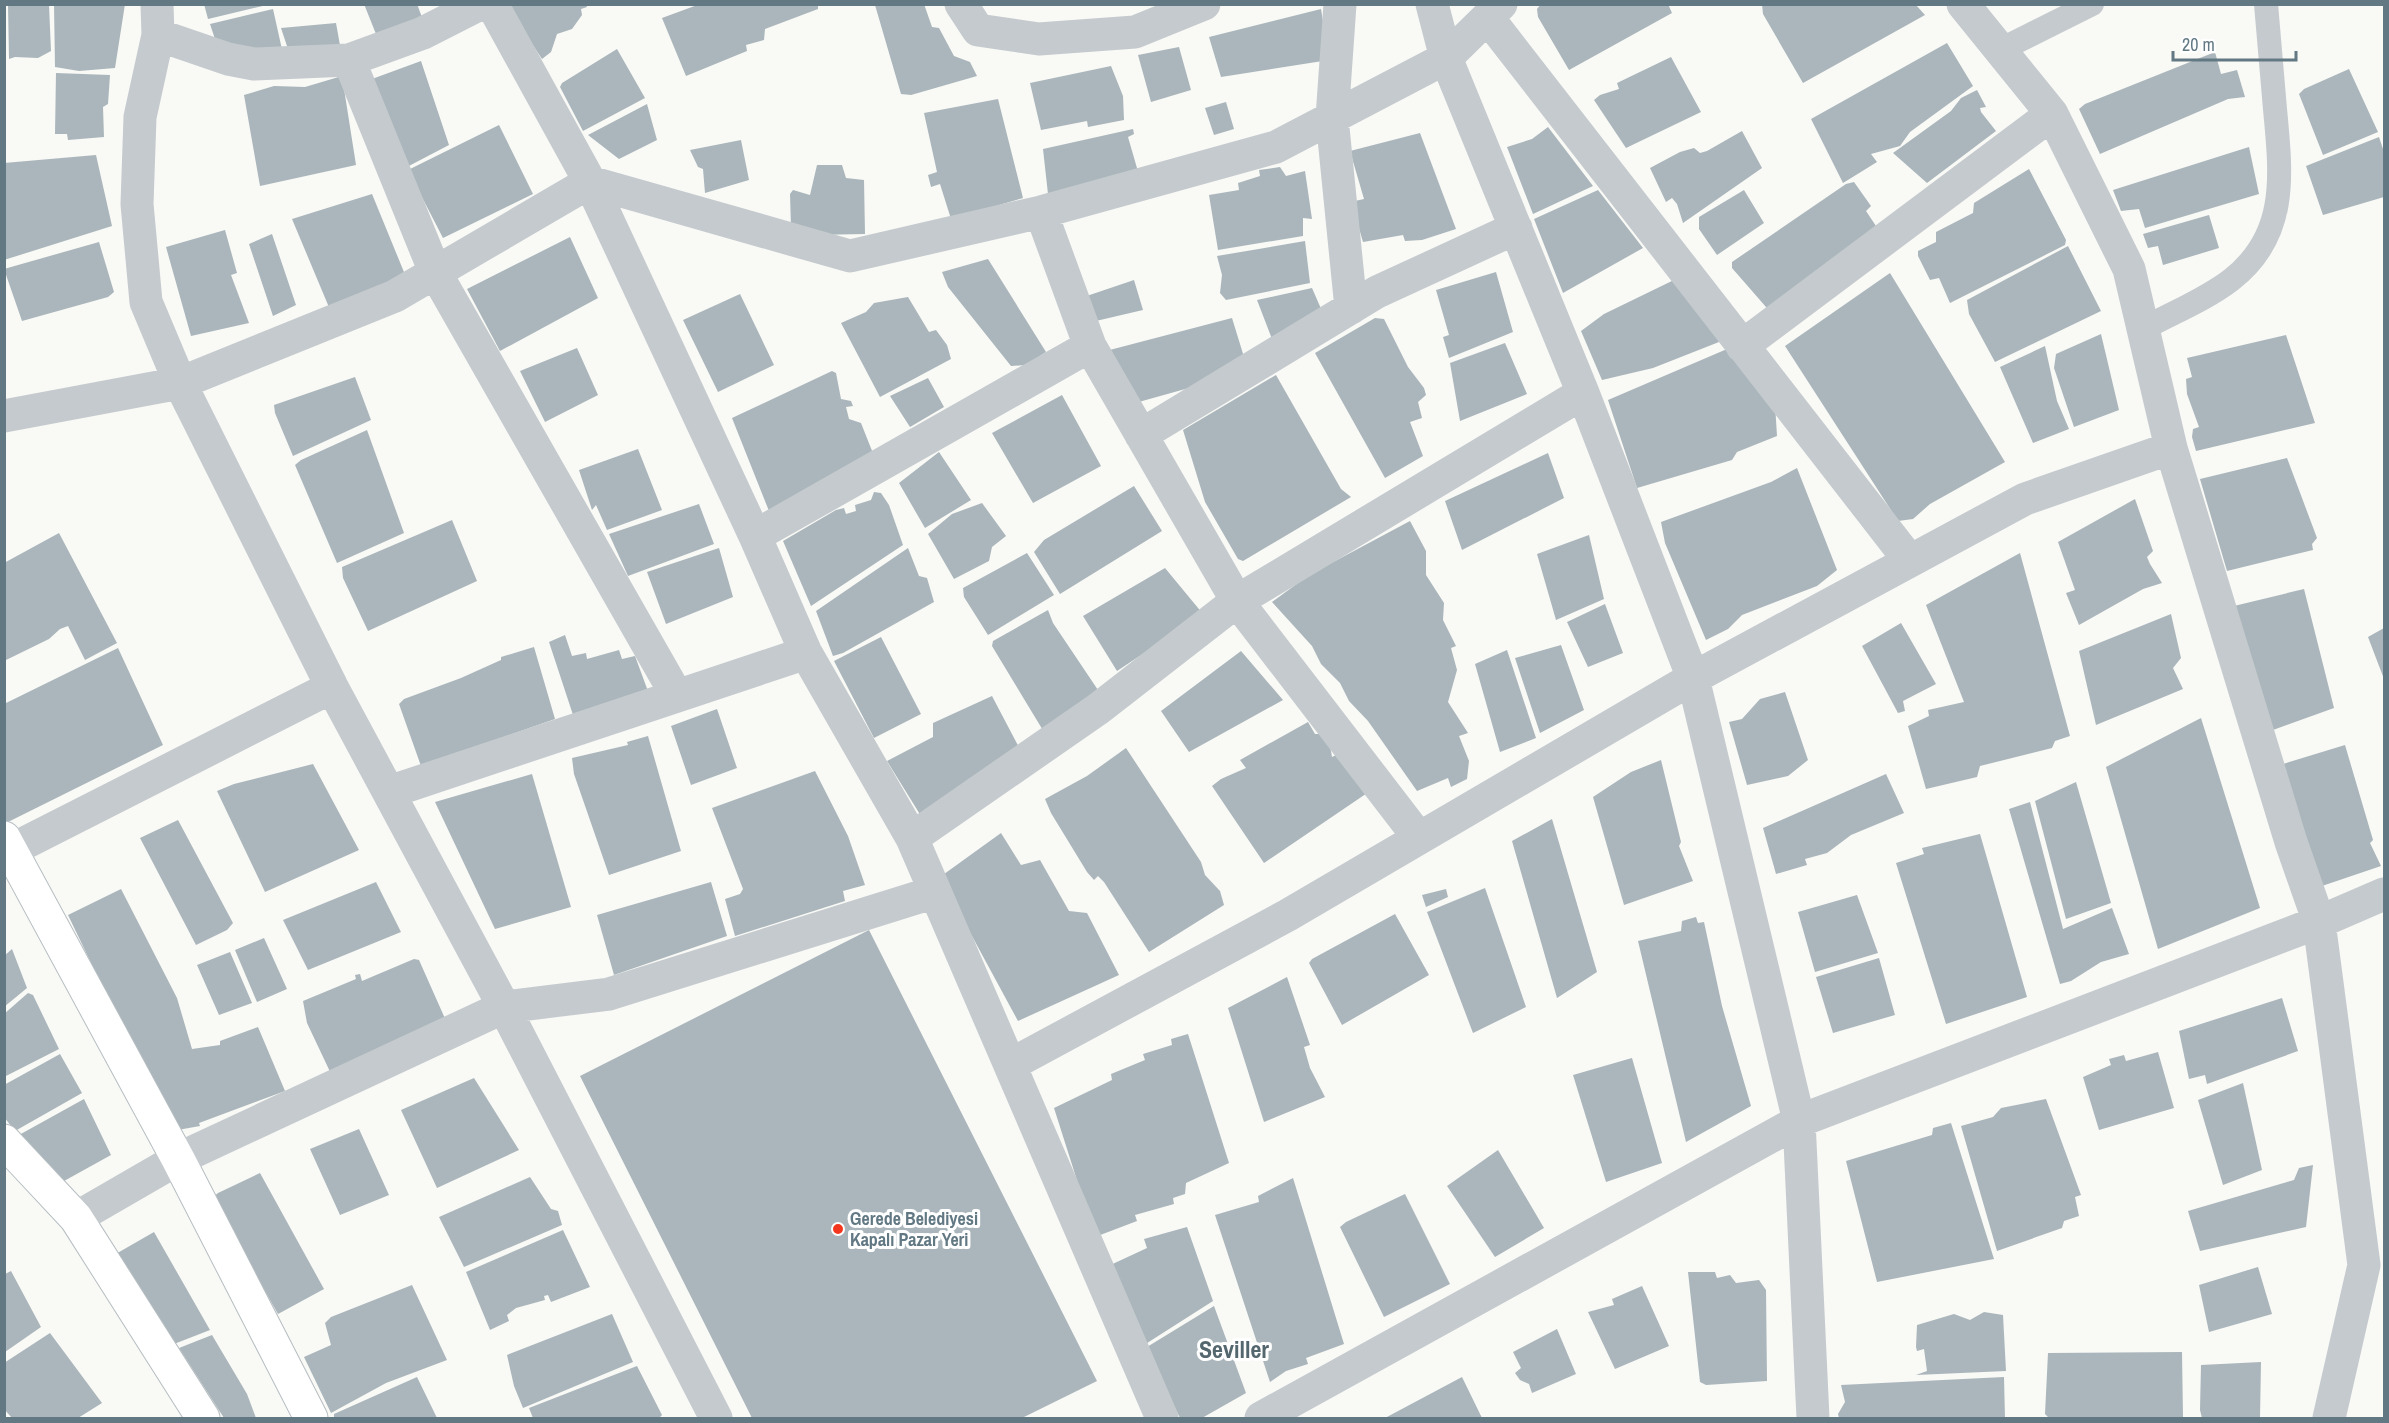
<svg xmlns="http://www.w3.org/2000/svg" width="2389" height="1423" font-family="'Archivo Narrow',sans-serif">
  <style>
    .building { fill: #aab6bb }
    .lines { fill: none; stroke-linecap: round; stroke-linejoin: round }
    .secondary-casing { stroke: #b6bec2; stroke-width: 35 }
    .lane { stroke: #c4cacd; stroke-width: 24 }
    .street { stroke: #c4cacd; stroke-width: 33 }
    .secondary { stroke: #fff; stroke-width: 33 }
    .poi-dot { fill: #f2371e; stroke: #fff; stroke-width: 2 }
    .labels { text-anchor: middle; stroke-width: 6; stroke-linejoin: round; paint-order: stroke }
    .poi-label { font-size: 18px; font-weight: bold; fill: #627984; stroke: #fff; text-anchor: start }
    .district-label { font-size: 24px; font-weight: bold; fill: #54666e; stroke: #fff }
  </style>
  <rect width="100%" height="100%" fill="#f9f9f6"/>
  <path class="building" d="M54,4h71l-10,64 -36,3 -24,-4z
    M204,4h63v1l-59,14z
    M364,4h53l6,16 -45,19z
    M506,4h80l1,3 -6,2 1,6 -10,14 -15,5 -6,18 -9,7z
    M700,4h118v5l-53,20 -1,11 -18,5 1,6 -61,25 -24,-58z
    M924,4l8,23 7,1 15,28 16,6 7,14 -66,19 -10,-1 -26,-89z
    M1541,4h127l4,9 -103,57 -31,-53 -1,-8z
    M1762,4h153l10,11 -122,68 -40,-69z
    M8,5h41l2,46 -13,7 -23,-1 -6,2z
    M273,9l10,45 -64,-3 -9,-27z
    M1321,9l8,51 -108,17 -12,-40z
    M336,23l5,28 -52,1 -8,-24z
    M1947,43l26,43 -63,46 -10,14 -29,8 6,8 -34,21 -32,-64z
    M1179,47l12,43 -40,12 -13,-47z
    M617,49l28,49 -62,33 -23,-44 2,-4z
    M2215,52l6,22 16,-4 8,27 -17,2 -128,55 -21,-45 6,-5z
    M1671,57l30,55 -75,36 -32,-48 6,-5 19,-6 -2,-6z
    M421,61l28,84 -44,23 -33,-89z
    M1111,66l12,30 1,24 -36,7 -1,-6 -46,9 -11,-47z
    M2349,69l29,63 -55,23 -24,-61 5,-5z
    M56,73l54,2 -2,29 -5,3 1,30 -36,3 -1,-6h-12z
    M342,76l14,89 -96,21 -16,-91 30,-9 31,1z
    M1977,90l9,17 -6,1 1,4 15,19 -69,52 -34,-30 58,-42 10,-13z
    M998,99l25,99 -72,21 -11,-35 -9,3 -3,-12 9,-3 -13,-59z
    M1226,102l8,27 -20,6 -9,-27z
    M647,104l10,36 -38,19 -31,-24z
    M499,125l34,69 -90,44 -35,-68z
    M1548,127l45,59 -60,28 -26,-67 25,-8z
    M1133,129l1,5 -6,3 11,38 -91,19 -5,-45z
    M1742,131l20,37 -79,55 -6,-19 -5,-6 -6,4 -16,-34 30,-16 14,-4 6,5 7,-2z
    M1420,133l36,96 -34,11 -17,1 -2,-6 -40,7 -7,-24 -1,-17 9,-2 -14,-48z
    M2379,137l5,15v45l-61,18 -17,-49z
    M741,140l8,40 -44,13 -2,-24 -5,-2 -8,-17z
    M2249,147l10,47 -114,34 -6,-19 -18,2 -8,-21z
    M96,155l16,71 -108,34v-97z
    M817,165h25l4,13 18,2 1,54 -53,1 -21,-8 -1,-33 3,-4 17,5z
    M1280,167l6,9 19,-5 7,48 -9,-1v18l-85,14 -9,-55 30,-5 -1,-7 22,-7 -1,-6z
    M2029,169l37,71 -1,5 -115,58 -11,-25 -9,2 -12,-24v-5l18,-9v-10l37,-19 1,-10z
    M1854,182l17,24 -5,5 12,18 -109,88 -3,-10 -34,-39v-6l114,-78z
    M1598,190l45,58 -80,45 -29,-74z
    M1744,190l20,33 -47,32 -18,-26v-12z
    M372,194l34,83 -75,35 -39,-93z
    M2209,215l10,33 -56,17 -5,-19 -10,2 -5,-14z
    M225,230l12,43 -6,2 18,48 -58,13 -25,-89z
    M272,234l24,71 -23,11 -24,-72z
    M570,237l28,61 -98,53 -33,-62z
    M1305,241l5,42 -84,17 -6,-7 2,-18 -5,-19z
    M99,242l15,50 -6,5 -86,24 -18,-52z
    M2068,246l33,65 -106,51 -26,-48 -2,-14z
    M988,259l58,93 -20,13 -15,1 -63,-79 -6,-15z
    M1496,272l17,60 -64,26 -6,-21 6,-2 -13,-45z
    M1890,273l115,189 -75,42 -17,15 -15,2 -113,-175z
    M1676,279l28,24 15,39 -66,26 -51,12 -21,-49 23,-17z
    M1134,280l9,30 -60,14 -14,-22z
    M1312,288l10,23 -50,28 -15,-39z
    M740,294l34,71 -56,27 -35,-72z
    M908,297l21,35 7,-2 11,15 4,14 -71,38 -39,-74 25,-11 8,-9z
    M1232,318l12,39 -48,29 -68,19 -26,-53z
    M1375,318l9,1 24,48 16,21 2,7 -8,7 4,16 -12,4 13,34 -38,22 -70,-125z
    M2101,334l18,76 -45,17 -20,-59 2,-14z
    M2286,335l29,88 -119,28 -4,-14 1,-8 6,-2 -12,-33 -1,-15 6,-2 -5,-19z
    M1505,343l22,51 -67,27 -10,-58z
    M1734,346l41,58 2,32 -40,16 -5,8 -95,28 -29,-88z
    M2045,346l12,55 12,28 -36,14 -33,-76z
    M577,348l21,47 -53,27 -25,-51z
    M832,371l4,2 5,26 10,2 2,5 -7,1 3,12 12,4 15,38 -105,55 -39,-98z
    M1276,375l65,114 10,8 -108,64 -5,-2 -33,-57 -22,-72z
    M355,377l16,43 -78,36 -18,-43 -1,-8z
    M928,378l16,29 -34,20 -20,-31z
    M1062,395l39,71 -68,37 -41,-70z
    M367,430l37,103 -67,30 -42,-98 6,-5z
    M638,449l24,61 -55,20 -11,-25 -4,5 -13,-40z
    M939,452l32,48 -46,28 -26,-45z
    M1548,453l16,45 -102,52 -17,-49z
    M2287,458l30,80 -5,6 1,6 -86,21 -27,-92z
    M1797,468l40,102 -20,16 -75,29 -14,14 -22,11 -41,-97 -4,-21 110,-40z
    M1134,486l28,45 -102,63 -26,-42 10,-12z
    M874,492l7,1 8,12 14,40 -92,61 -28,-65 53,-31 8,-2 2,6 10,-3 -1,-6 16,-5z
    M2135,499l18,52 -6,6 3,7 12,19 -19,6 -64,36 -13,-32 9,-3 -17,-48z
    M982,503l24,33 -14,11 -3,14 -35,18 -26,-45 24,-20z
    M699,504l15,40 -86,32 -19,-42z
    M452,520l25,61 -109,50 -25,-53 -1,-11z
    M1410,521l16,30v24l18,28 -1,17 13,26 -5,2 6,22 -9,32 20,31 -9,3 10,25 -2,18 -16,8 -3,-9 -31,13 -49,-70 -19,-20 -9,-18 -19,-19 -9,-18 -40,-44 37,-27z
    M59,533l58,110 -32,17 -17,-34 -8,3 -11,10 -45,22v-98z
    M1589,535l15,64 -48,21 -19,-66z
    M719,548l14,49 -67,27 -19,-52z
    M908,548l11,28 8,2 7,24 -91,51 -10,3 -17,-45z
    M1027,553l27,42 -66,40 -24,-38 -1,-9z
    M2020,553l50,183 -15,5 -3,7 -72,18 -3,11 -51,12 -18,-63 21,-10 -1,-6 36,-8 -38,-97z
    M1165,568l38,46 -86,57 -34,-55z
    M2304,589l30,119 -61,22 -39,-124z
    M1605,604l18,49 -35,14 -21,-45z
    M1048,610l5,13 47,70 -56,39 -52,-86 1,-5z
    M2171,614l10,44 -8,10 10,21 -87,36 -17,-74z
    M1901,623l35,61 -33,17 2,10 -7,2 -36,-67z
    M2384,628v51l-16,-42z
    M565,635l7,21 14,-3 1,6 32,-9 3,9 13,-3 17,46 -76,22 -27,-82z
    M881,637l40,77 -47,24 -40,-77z
    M1561,645l23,65 -44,23 -25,-75z
    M534,647l21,72 -134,47 -22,-62 5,-5 57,-21 40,-18v-3z
    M118,648l45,97 -157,78 -2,-119z
    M1507,650l29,88 -36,14 -25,-88z
    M1241,651l42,49 -94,52 -28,-41z
    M1785,692l23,68 -20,16 -41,9 -18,-63 13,-3 18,-20z
    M992,696l31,59 -102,61 -34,-55 46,-24v-14z
    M717,709l20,59 -46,17 -20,-59z
    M2201,718l59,190 -102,41 -52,-182z
    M1308,722l7,12h13l4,23 12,-6 32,36 -112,76 -52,-77 9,-7 25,-11 -6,-8z
    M648,736l33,115 -72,24 -35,-101 -2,-16 56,-13 -1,-3z
    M2345,745l28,95 -3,3 11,23 -62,21 -36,-123z
    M1126,748l75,114 4,13 15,16 4,14 -75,47 -45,-70 -6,-6 -4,4 -7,-8 -36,-59 -6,-14 42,-23z
    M1661,760l20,82 -2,4 14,35 -69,24 -31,-108 38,-25z
    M313,764l46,86 -94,42 -48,-101 17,-7z
    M815,771l33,65 17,49 -22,6 2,10 -110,35 -10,-37 15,-5 3,-5 -31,-81z
    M532,774l39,133 -76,22 -60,-127z
    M1886,774l18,39 -53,22 -24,18 -22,6 2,6 -31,9 -13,-46z
    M2076,782l35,121 -45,16 -31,-118z
    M2030,802l33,127 49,-21 17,46 -28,8 -30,19 -11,3 -51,-175z
    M1552,819l45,153 -40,26 -45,-157z
    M178,820l55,103 -6,7 -31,15 -56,-107z
    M1001,833l20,32 19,-5 29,51 18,2 32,62 -101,46 -78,-144z
    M1980,834l47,163 -81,27 -50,-161 28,-9 -2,-6z
    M376,882l25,50 -93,38 -25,-50z
    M711,882l16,54 -113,39 -17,-60z
    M1485,888l41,119 -53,26 -46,-121z
    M121,889l56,109 15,51 28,-4v-4l38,-14 27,64 -86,32 1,3 -28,5 -104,-216z
    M1446,889l2,8 -22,10 -4,-12z
    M1857,895l21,58 -63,19 -17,-60z
    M1395,914l34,61 -87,50 -33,-62 3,-4z
    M1696,917l2,6 6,-1 18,84 29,100 -65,36 -48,-201 43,-10 1,-10z
    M869,930l228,451 -75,37h-270l-172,-342z
    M264,938l23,51 -30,13 -22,-52z
    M12,949l15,39 -23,19v-51z
    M230,952l22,51 -33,12 -22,-50z
    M1879,958l16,57 -62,18 -17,-56z
    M414,959l5,1 28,63 -114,55 -26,-55 -4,-22 53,-22 -1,-4 5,-1 2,7z
    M1287,977l23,68 -6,2 6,21 15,29 -61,25 -36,-114z
    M28,993l5,2 26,54 -55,28v-63z
    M2282,998l16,53 -91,33 -2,-9 -16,4 -10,-48z
    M1188,1034l41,129 -43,20 -1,11 -12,4 1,6 -39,11 2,6 -42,16 -41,-129 58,-28 -1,-6 34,-14 -2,-6 29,-9 -1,-6z
    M2158,1052l16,56 -75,22 -16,-53 28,-12 -2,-6 15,-4 2,6z
    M60,1054l22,39 -67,38 -11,-14v-32z
    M1632,1058l30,105 -56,19 -33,-107z
    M474,1078l45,72 -82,38 -36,-78z
    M2243,1083l19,87 -39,15 -25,-85z
    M84,1099l27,56 -56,31 -36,-51z
    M2046,1099l31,85 4,11 -6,2 4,19 -15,5 -2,7 -65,23 -36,-125 32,-9 8,-9z
    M1951,1123l43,136 -117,23 -31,-121 86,-26 1,-7z
    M359,1129l30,66 -49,20 -30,-66z
    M1498,1150l46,78 -49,29 -48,-71z
    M2313,1165l-7,62 -106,24 -12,-40 106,-31 5,-12z
    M260,1173l64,116 -46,25 -66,-116 6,-5z
    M530,1177l21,32 7,2 4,14 -98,42 -25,-50z
    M1293,1178l51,166 -38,14 2,6 -22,7 -16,11 -55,-167 44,-13 -1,-6z
    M1405,1194l45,90 -66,33 -44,-90 6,-5z
    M1187,1227l26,74 -69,44 -40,-77 43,-20 -3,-9z
    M563,1230l27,57 -39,15 -3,-7 -4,1 1,4 -29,8 -9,7 2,6 -19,9 -24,-58z
    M154,1232l56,98 -36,14 -60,-89z
    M2258,1267l14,47 -63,18 -10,-47z
    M11,1271l30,56 -36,25v-78z
    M1688,1272h27l2,6 13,-3 6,8 23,-3 7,10 1,91 -61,4 -6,-3z
    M412,1285l35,75 -61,23 -55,30 -27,-56 27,-12 -6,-22 6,-6z
    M1642,1286l27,60 -54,23 -27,-57 26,-7 -2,-6z
    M1214,1306l32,87 -44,25h-22l-33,-67v-4z
    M1984,1312l19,3 3,56 -90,4 11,-4 -3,-22 -7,2 -1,-4 1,-22 37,-11 16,6z
    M612,1314l21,48 -110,46 -9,-22 -7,-31z
    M1557,1329l19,45 -44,19 -3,-9 -9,-4 -5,-7 6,-5 -8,-16z
    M50,1333l52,70 -24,15h-66l-8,-9v-46z
    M212,1335l35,59 9,24h-32l-45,-70z
    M2182,1352l1,65 -134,1 -4,-4 3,-61z
    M2261,1362l-1,56h-58l-2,-8 1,-45z
    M637,1366l25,49 -3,3h-126l-4,-10z
    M417,1377l20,41h-103v-4z
    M1462,1377l20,41h-97z
    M2004,1377l1,41h-166l-1,-4 7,-12 -4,-17z"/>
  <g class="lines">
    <g class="secondary-casing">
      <path id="secondary" d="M4,838l174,321 133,259
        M4,1141l72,77 127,200"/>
    </g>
    <path class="lane" d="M2000,50l92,-46
      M2143,329c29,-16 62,-29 88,-49 58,-45 50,-106 44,-171 -3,-35 -6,-70 -9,-105"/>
    <path class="street" d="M492,4l98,178 165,354 51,117 106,185 250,580
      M961,4l17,26 61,9 96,-7 69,-28
      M1340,4l-8,114 19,190
      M1432,4l14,54 137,335 110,285 106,443 14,297
      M1963,4l89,110 77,155 42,179 120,394 28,80 45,343 -35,153
      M1488,18l422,543
      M158,35l70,24 26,5 95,-4 74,-27 57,-29
      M349,60l86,212 242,424
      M1041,212l49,134 147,255 346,-208
      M1742,346l310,-232
      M4,416l176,-33 -34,-81 -9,-98 3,-87 18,-82 -1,-31
      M1141,435l236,-143 139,-64
      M755,536l335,-190
      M389,792l417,-139
      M912,838l186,-129 139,-108 182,237
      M11,850l321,-163
      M1010,1065l278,-150 405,-237 332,-179 146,-51
      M76,1218l102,-59 326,-152 105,-13 326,-102
      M716,1418l-212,-411 -172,-320 -152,-304 215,-87 195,-114 260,74 191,-44 235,-65 170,-89 55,-54
      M1261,1418l538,-297 520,-199 65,-28"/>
    <use href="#secondary" class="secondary"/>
  </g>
  <circle class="poi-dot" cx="838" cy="1229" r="6"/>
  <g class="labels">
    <g class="poi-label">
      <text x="850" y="1225">Gerede Belediyesi<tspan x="850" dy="21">Kapalı Pazar Yeri</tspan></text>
    </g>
    <g class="district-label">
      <text x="1234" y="1358">Seviller</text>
    </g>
  </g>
  <rect width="2389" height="1423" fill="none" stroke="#627984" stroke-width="12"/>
  <path d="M2173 51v9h123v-9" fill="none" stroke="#627984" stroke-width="3"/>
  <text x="2182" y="51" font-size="18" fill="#627984" stroke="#ffffff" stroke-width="4.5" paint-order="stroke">20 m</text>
</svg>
